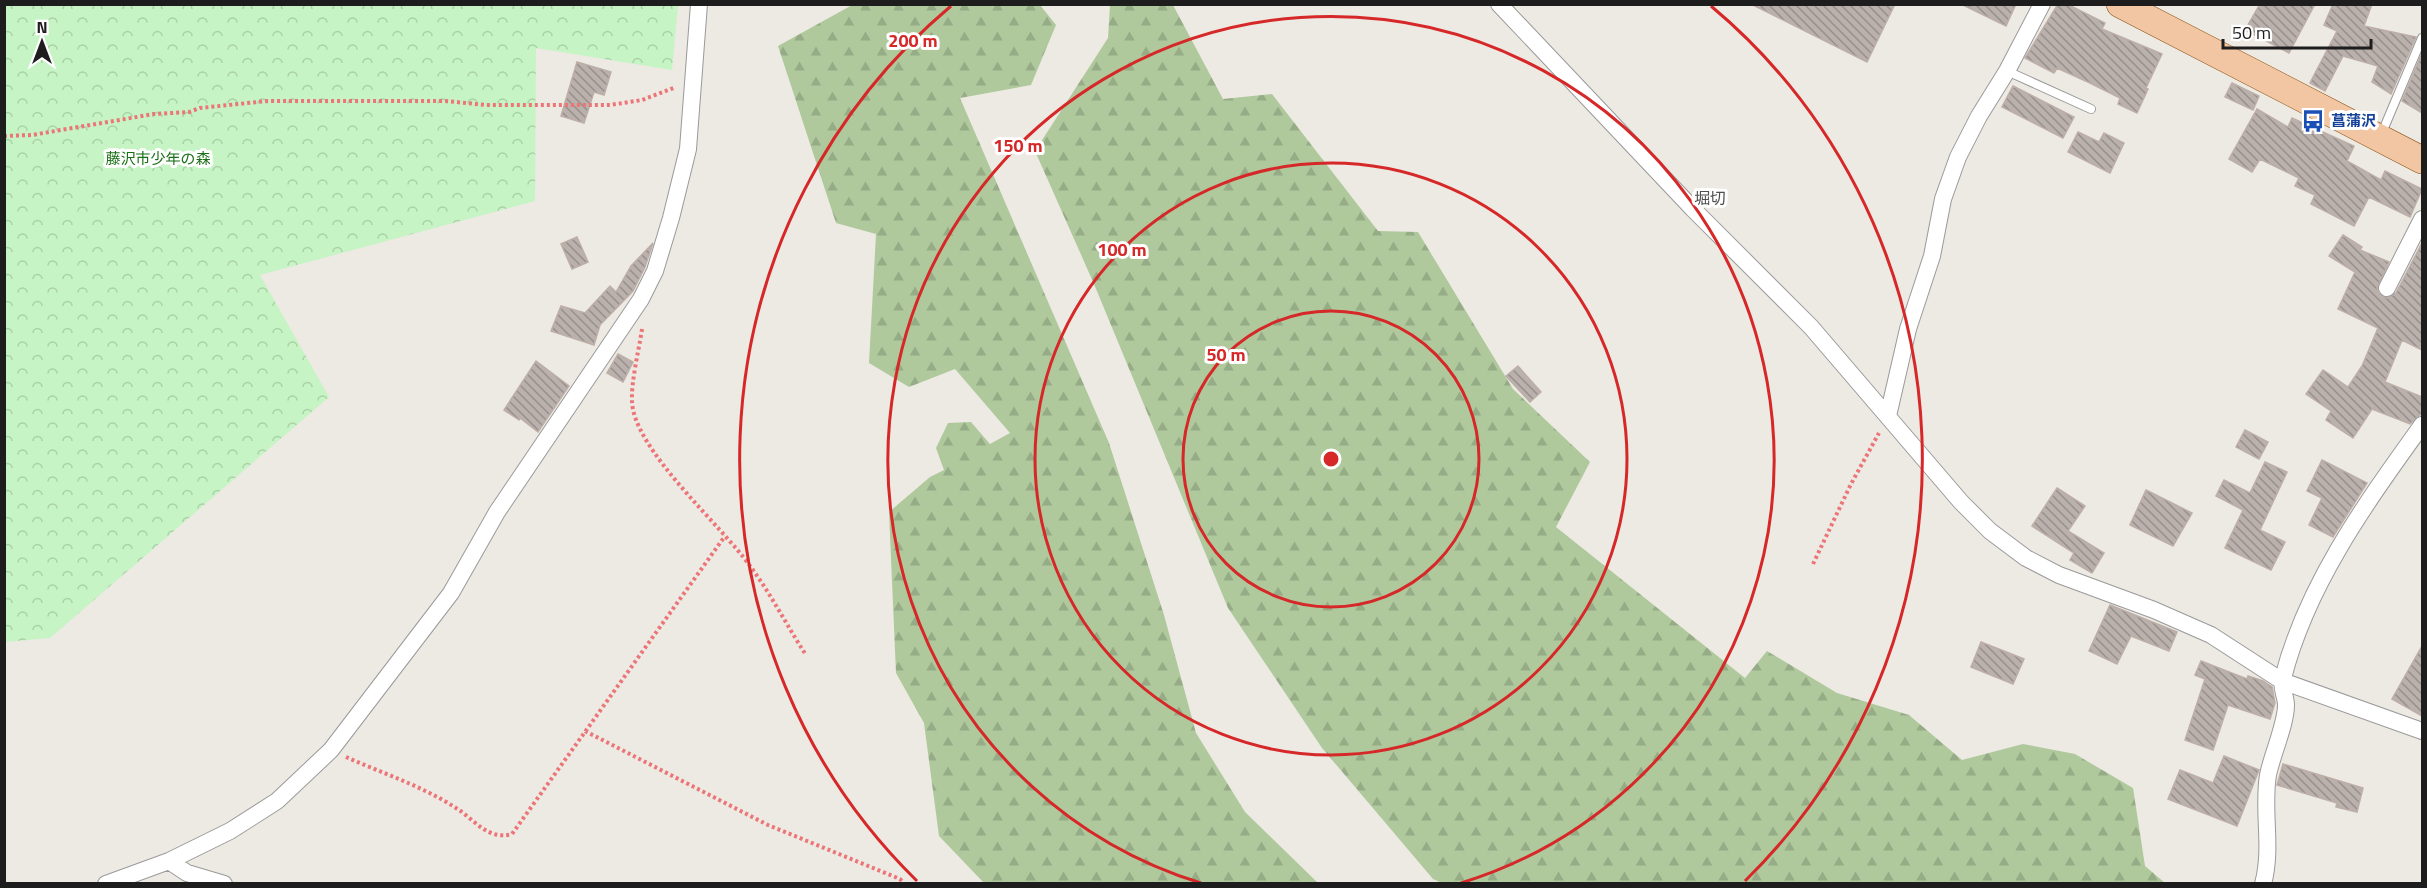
<svg xmlns="http://www.w3.org/2000/svg" width="2427" height="888" font-family="'Titillium Web','Noto Sans JP',sans-serif">
  <style>
    .forest { fill: url(#forest-firs) }
    .park { fill: url(#park-crowns) }
    .building { fill: url(#building-back-hatch); stroke: #bdaea7; stroke-width: 1.5 }
    .lines { fill: none; stroke-linecap: round; stroke-linejoin: round }
    .lane-casing { stroke: #9a9a9a; stroke-width: 10 }
    .street-casing { stroke: #9a9a9a; stroke-width: 18 }
    .primary-casing { stroke: #88500e; stroke-width: 28 }
    .path { stroke: #ec7578; stroke-width: 4; stroke-dasharray: 3 3; stroke-linecap: butt }
    .lane { stroke: #fff; stroke-width: 8 }
    .street { stroke: #fff; stroke-width: 16 }
    .primary { stroke: #f3c6a3; stroke-width: 27 }
    .ring { fill: none; stroke: #d62828; stroke-width: 3 }
    .labels { text-anchor: middle; stroke-width: 6; stroke-linejoin: round; paint-order: stroke }
    .transit-label { font-size: 15px; font-weight: bold; fill: #164399; stroke: #fff; text-anchor: start }
    .park-label { font-size: 15px; fill: #197015; stroke: #fff }
    .neighbourhood-label { font-size: 16px; fill: #505050; stroke: #fff }
    .centre { fill: #d62828; stroke: #fff; stroke-width: 3 }
    .ring-label { font-size: 18px; text-anchor: middle; font-weight: bold; fill: #d62828; stroke: #fff; stroke-width: 6; stroke-linejoin: round; paint-order: stroke }
  </style>
  <defs>
    <pattern id="forest-firs" width="22" height="20" patternUnits="userSpaceOnUse" patternTransform="scale(1.5)"><rect width="22" height="20" fill="#afc99c"/><path d="M5 1l3.5 6h-7zM16 11l3.5 6h-7z" fill="#96ac86"/></pattern>
    <pattern id="park-crowns" width="20" height="18" patternUnits="userSpaceOnUse" patternTransform="scale(1.5)"><rect width="20" height="18" fill="#c6f4c4"/><path d="M2 6a3 3 0 1 1 6 0M12 15a3 3 0 1 1 6 0" fill="none" stroke="#aad1a8"/></pattern>
    <pattern id="building-back-hatch" width="6" height="6" patternUnits="userSpaceOnUse" patternTransform="scale(1.5)"><rect width="6" height="6" fill="#bab1ad"/><path d="M-1 5l2 2M0 0l6 6M5-1l2 2" fill="none" stroke="#978f8c"/></pattern>
  </defs>
  <rect width="100%" height="100%" fill="#ede9e3"/>
  <path class="forest" d="M854,4l186,1 16,20 -25,60 -71,13 149,345 55,172 32,118 49,79 73,71h-334l-45,-47 -15,-113 -28,-50 -7,-161 41,-35 14,-7 -8,-22 12,-25 23,-1 19,22 20,-11 -55,-64 -46,18 -40,-24 7,-129 -40,-11 -58,-177z
    M1110,5h63l50,94 49,-5 106,137 40,1 95,157 77,73 -34,65 189,151 22,-27 70,42 72,22 53,45 61,-16 52,10 58,34 12,78 20,17 -721,1 -11,-5 -111,-131 -94,-140 -134,-324 -59,-133 73,-113z"/>
  <path class="park" d="M5,4h673v1l-6,65 -136,-22 -1,153 -275,74 69,122 -279,241 -45,4z"/>
  <path class="building" d="M1751,4h144l-28,58z
    M1961,4h55l-10,22z
    M2058,4h9l38,19 -3,6 60,25 -16,34 2,1 -11,24 -19,-9 2,-6 -30,-15 -33,-15 -3,5 -29,-15z
    M2260,4h55l-26,49 -44,-23z
    M2333,4h39l-8,22 52,11 -25,57 -19,-12 6,-16 -35,-10 -18,35 -15,-8 27,-52 -13,-6z
    M2422,53v60l-20,-12z
    M577,62l34,10 -7,23 -10,-3 -10,31 -23,-7z
    M2232,83l27,13 -6,14 -28,-13z
    M2013,86l61,31 -11,21 -61,-31z
    M2257,109l31,18 4,-9 62,28 -7,15 34,19 4,-9 37,18 -12,28 -41,-20 -15,29 -43,-22 4,-9 -20,-9 4,-8 -39,-19 -8,13 -23,-13z
    M2078,132l21,10 5,-9 20,10 -14,30 -42,-21z
    M2343,235l19,12 -2,3 29,12 -12,26 2,6 8,4 9,-5 26,-50v107l-20,-10 -17,42 37,15v16l-12,11 -38,-15 -19,29 -27,-18 5,-9 -25,-17 17,-24 25,17 14,-21 16,-38 -40,-19 17,-37 -26,-16z
    M577,237l11,25 -16,7 -11,-25z
    M653,243l-8,24 -12,24 -33,34 -6,20 -43,-14 10,-25 24,7 25,-27 6,6 15,-26z
    M618,354l15,8 -10,20 -16,-9z
    M536,361l33,25 -31,46 -18,-14 -1,2 -15,-10z
    M1518,366l23,26 -11,10 -24,-26z
    M2245,430l23,12 -9,17 -23,-12z
    M2322,460l45,23 -34,54 -24,-12 13,-27 -15,-7z
    M2265,462l22,10 -27,58 25,12 -14,28 -46,-22 18,-38 -27,-14 8,-16 26,13z
    M2057,488l28,18 -17,25 36,22 -12,20 -22,-13 4,-7 -42,-27z
    M2146,490l46,23 -19,33 -43,-21z
    M2110,605l67,27 -8,19 -38,-15 -14,28 -28,-13z
    M1981,642l43,17 -11,25 -42,-17z
    M2422,646v70l-30,-17z
    M2201,661l46,18 1,-3 15,5 9,6 3,16 -5,16 -42,-14 -15,45 -28,-10 20,-61 -10,-4z
    M2224,756l35,14 -22,56 -69,-27 12,-29 33,13z
    M2283,764l80,24 -6,24 -21,-5 1,-4 -60,-18z"/>
  <g class="lines">
    <g class="lane-casing">
      <path id="lane" d="M2007,71l84,38
        M2381,135l41,-97"/>
    </g>
    <g class="street-casing">
      <path id="street" d="M1499,4l194,205 118,118 150,175 29,29 36,27 33,17 95,35 57,25 71,46 140,50
        M2387,288l35,-69
        M1888,416l20,-87 24,-73 11,-57 15,-42 21,-41 28,-45 35,-67
        M169,861l18,12 37,11
        M106,884l63,-23 61,-30 47,-30 54,-51 120,-157 46,-81 144,-213 14,-28 16,-53 17,-69 11,-145
        M2263,884c10,-37 -1,-73 5,-109 4,-20 18,-51 18,-70 0,-9 -6,-18 -3,-27 24,-94 83,-175 139,-253"/>
    </g>
    <g class="primary-casing">
      <path id="primary" d="M2120,4l302,156"/>
    </g>
    <path class="path" d="M4,136l28,-1 122,-21 35,-2 11,-4 67,-7h179l40,4h124l32,-5 34,-13
      M642,329c-3,21 -11,52 -10,72 1,48 90,125 118,165 21,28 37,60 56,89
      M1813,564l38,-80 28,-51
      M585,731l183,94 132,54 4,5
      M346,757c36,16 76,29 110,51 18,11 32,33 56,26l213,-298"/>
    <use href="#lane" class="lane"/>
    <use href="#street" class="street"/>
    <use href="#primary" class="primary"/>
  </g>
  <g class="ring">
    <circle cx="1331" cy="459" r="148"/>
    <circle cx="1331" cy="459" r="296"/>
    <path d="M1201 883A443 443 0 1 1 1461 883"/>
    <path d="M917 881A591 591 0 0 1 951 6M1711 6A591 591 0 0 1 1745 881"/>
  </g>
  <defs>
    <g id="bus-bare" transform="scale(1.8)"><path d="M-5-6H5V4H4V6H2V4H-2V6H-4V4H-5ZM-3.5-4V0h7V-4ZM-3.5 1.2v1.5H-2V1.2ZM2 1.2v1.5H3.5V1.2Z" fill="#1a4fb4" stroke="#fff" stroke-width="2.5" paint-order="stroke"/></g>
  </defs>
  <g fill-rule="evenodd">
    <use href="#bus-bare" x="2313" y="121"/>
  </g>
  <g class="labels">
    <g class="transit-label">
      <text x="2331" y="126">菖蒲沢</text>
    </g>
    <g class="park-label">
      <text x="158" y="164">藤沢市少年の森</text>
    </g>
    <g class="neighbourhood-label">
      <text x="1710" y="204">堀切</text>
    </g>
  </g>
  <circle cx="1331" cy="459" r="9" class="centre"/>
  <g class="ring-label">
    <text x="913" y="47">200 m</text>
    <text x="1018" y="152">150 m</text>
    <text x="1122" y="256">100 m</text>
    <text x="1226" y="361">50 m</text>
  </g>
  <rect width="2427" height="888" fill="none" stroke="#1d1d1d" stroke-width="12"/>
  <g transform="translate(42 42)" stroke="#ffffff" stroke-width="4.5" paint-order="stroke">
  <path d="M0-4.5L10 22L0 15L-10 22Z" fill="#1d1d1d"/>
  <text y="-9" font-size="16" font-weight="bold" text-anchor="middle" fill="#1d1d1d">N</text>
  </g>
  <path d="M2223 39v9h148v-9" fill="none" stroke="#1d1d1d" stroke-width="3"/>
  <text x="2232" y="39" font-size="18" fill="#1d1d1d" stroke="#ffffff" stroke-width="4.5" paint-order="stroke">50 m</text>
</svg>
